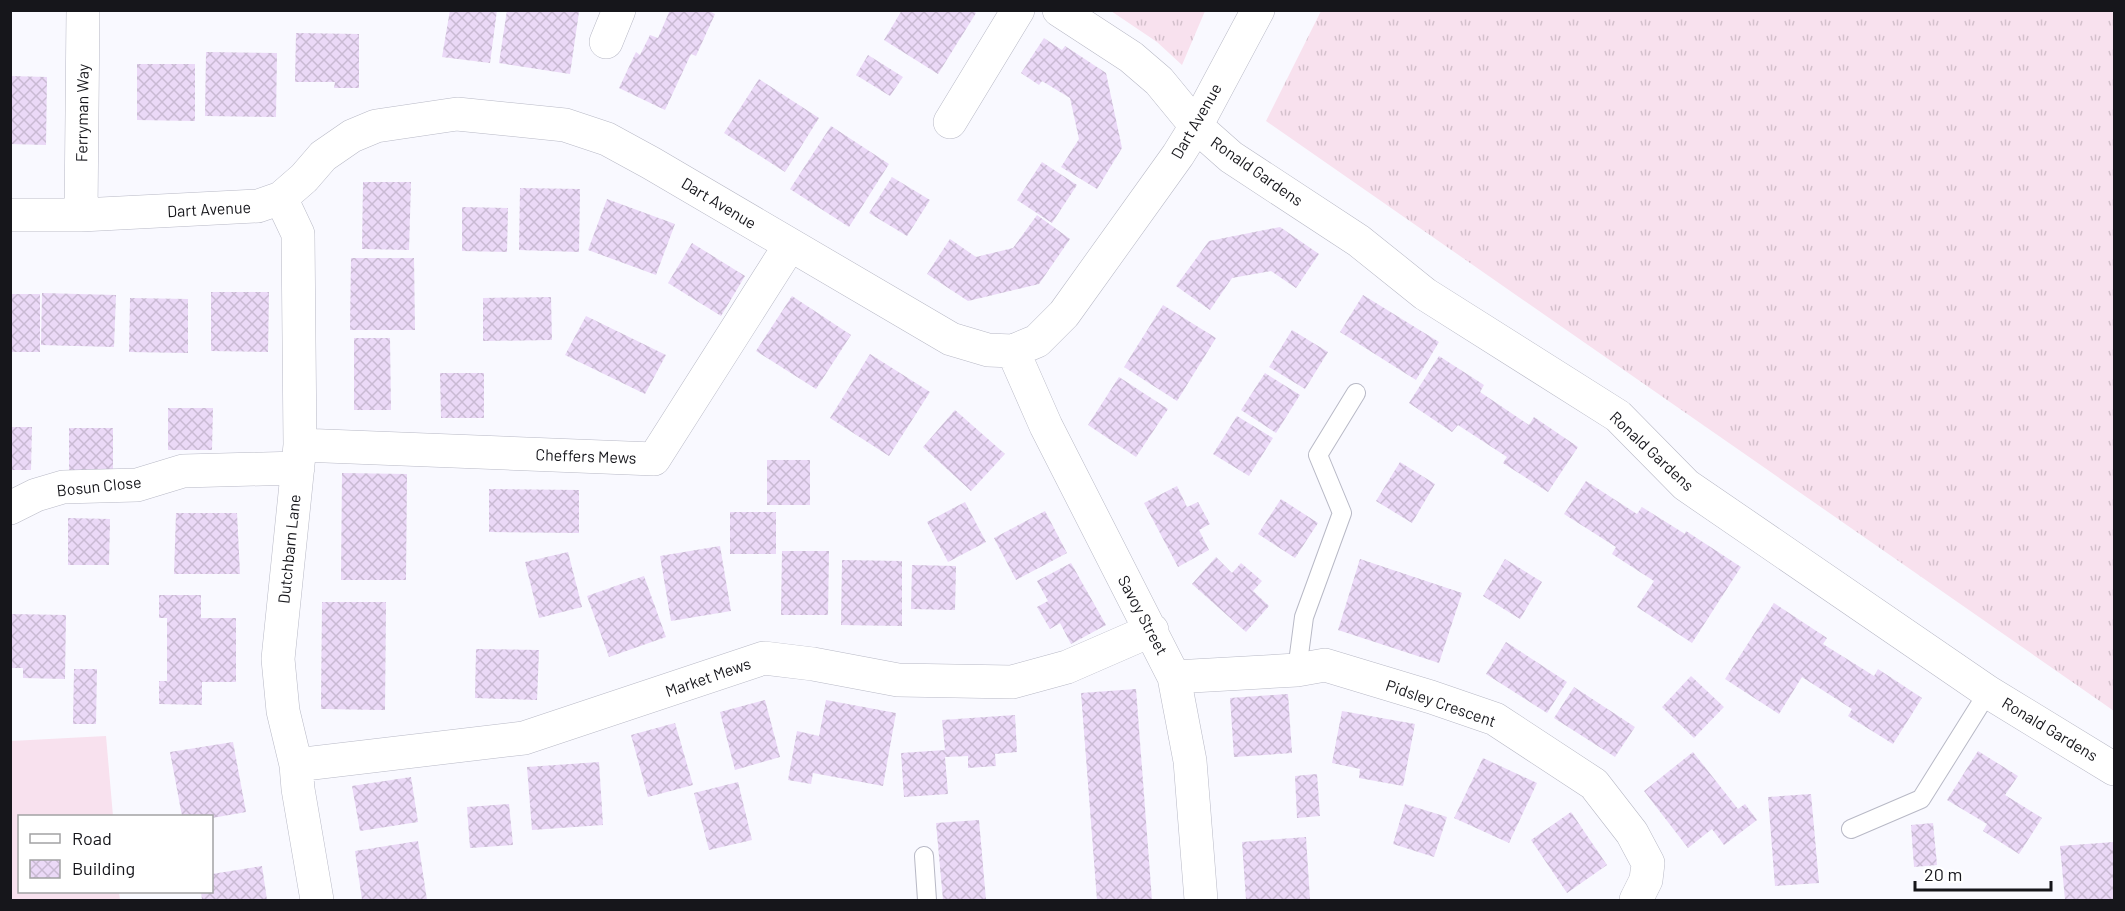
<svg xmlns="http://www.w3.org/2000/svg" width="2125" height="911" font-family="Barlow,sans-serif">
  <style>
    .grass { fill: url(#grass-tufts) }
    .pitch { fill: #f8e1ee }
    .building { fill: url(#building-cross-hatch) }
    .lines { fill: none; stroke-linecap: round; stroke-linejoin: round }
    .lane-casing { stroke: #b8b9c6; stroke-width: 20 }
    .street-casing { stroke: #b8b9c6; stroke-width: 34 }
    .lane { stroke: #fff; stroke-width: 18 }
    .street { stroke: #fff; stroke-width: 33 }
    .labels { text-anchor: middle; stroke-width: 5; stroke-linejoin: round; paint-order: stroke }
    .street-label { font-size: 16px; fill: #16161b; stroke: #fff }
  </style>
  <defs>
    <pattern id="grass-tufts" width="24" height="20" patternUnits="userSpaceOnUse" patternTransform="scale(1.5)"><rect width="24" height="20" fill="#f8e1ee"/><path d="M3 7l-1-3M5 7V3M7 7l1-3M15 17l-1-3M17 17v-4M19 17l1-3" fill="none" stroke="#d4c0cc"/></pattern>
    <pattern id="building-cross-hatch" width="8" height="8" patternUnits="userSpaceOnUse" patternTransform="scale(1.5)"><rect width="8" height="8" fill="#ebd9f7"/><path d="M0 0l8 8M0 8l8-8" fill="none" stroke="#c9bad3"/></pattern>
  </defs>
  <rect width="100%" height="100%" fill="#f9f9ff"/>
  <path class="grass" d="M1111,11h94l-23,54 -25,-23z
    M1321,11h793v700l-848,-590z"/>
  <path class="pitch" d="M106,736l7,80h-93v76h99l1,8h-109v-159z"/>
  <path class="building" d="M450,10h47l-7,53 -48,-6z
    M507,10l72,2 -9,62 -71,-11z
    M670,10h37l8,4 -19,42 -5,-2 -26,56 -46,-22 17,-36 4,3 10,-20 8,3z
    M902,10h70l4,3 -38,61 -54,-34z
    M296,33l63,1v54h-25l1,-6h-40z
    M1044,38l18,12 3,-4 41,27 16,75 -25,41 -36,-22 18,-28 -9,-41 -28,-17 -3,4 -18,-12z
    M206,52l71,1 -1,64 -71,-1z
    M868,55l35,22 -13,19 -34,-21z
    M137,64h58v57l-58,-1z
    M10,76l37,1 -1,68 -36,-1z
    M759,79l60,39 -34,54 -61,-39z
    M831,126l58,38 -40,63 -59,-38z
    M1042,162l35,23 -25,38 -35,-23z
    M892,177l38,23 -23,36 -38,-23z
    M363,182h48l-2,68 -47,-1z
    M520,188l60,1 -1,63 -60,-2z
    M607,199l68,25 -19,51 -68,-25z
    M462,207l46,1 -1,44 -45,-1z
    M1037,215l33,24 -31,45 -71,17 -41,-27 23,-35 26,18 37,-9z
    M1280,227l39,27 -23,34 -25,-17 -39,7 -22,32 -34,-24 33,-45z
    M692,243l53,33 -24,40 -53,-33z
    M351,258h63l1,72h-65z
    M211,292h58l-1,60 -57,-1z
    M42,293l74,2 -2,52 -73,-2z
    M10,294h30v58h-30z
    M1363,295l76,47 -23,38 -76,-48z
    M792,296l59,39 -35,54 -60,-38z
    M551,297l1,43 -69,1v-43z
    M130,298l58,1v54l-59,-1z
    M1163,305l53,33 -39,63 -53,-34z
    M586,316l80,39 -21,39 -80,-39z
    M1292,330l36,22 -23,37 -36,-22z
    M354,338h36l1,72h-37z
    M870,354l60,38 -41,64 -59,-38z
    M1439,356l45,29 -4,7 49,33 5,-8 44,30 -30,45 -45,-29 4,-6 -49,-32 -6,7 -43,-29z
    M440,373h44v45h-43z
    M1265,373l35,22 -24,38 -35,-23z
    M1119,377l49,32 -32,48 -48,-32z
    M168,408h45l-1,42h-44z
    M955,410l50,44 -34,37 -48,-44z
    M1237,416l36,22 -24,38 -36,-22z
    M10,427h22l-1,43h-21z
    M69,428h44v42h-44z
    M767,460h43v45h-43z
    M1400,462l35,22 -23,39 -36,-22z
    M342,473l65,1 -1,106h-65z
    M1586,481l51,33 5,-7 43,27 1,-3 55,36 -49,76 -55,-36 17,-26 -42,-27 4,-7 -52,-33z
    M1177,486l10,21 11,-5 12,22 -11,6 10,20 -31,17 -34,-64z
    M489,489l90,1v43l-90,-1z
    M1281,499l37,24 -23,35 -37,-24z
    M965,502l21,40 -38,20 -21,-40z
    M1045,511l22,42 -51,27 -22,-42z
    M730,512h46v42h-46z
    M176,513h61l3,61h-66z
    M68,518l42,1 -1,46h-41z
    M720,546l11,65 -60,10 -11,-65z
    M782,551h47l-1,64h-47z
    M568,552l14,55 -43,11 -14,-56z
    M1216,557l16,16 9,-10 21,18 -9,10 16,15 -23,26 -54,-48z
    M1360,559l102,34 -23,70 -101,-33z
    M1505,559l37,23 -22,37 -37,-23z
    M842,560l60,1v65l-61,-1z
    M1071,563l35,62 -35,19 -11,-21 -10,6 -13,-22 11,-6 -11,-20z
    M912,565l44,1 -1,44 -44,-1z
    M644,576l22,61 -57,20 -22,-61z
    M159,595h42v23h35v64h-34v23l-43,-1v-23h8v-63h-8z
    M322,602h64l-1,108 -64,-1z
    M1774,603l53,35 -4,6 51,32 4,-7 44,29 -29,46 -45,-28 4,-7 -50,-32 -23,37 -54,-35z
    M10,614l56,1 -1,64 -42,-1v-10h-13z
    M1506,642l61,40 -20,31 -61,-39z
    M476,649l63,1 -2,50 -62,-2z
    M74,669h23l-1,55h-23z
    M1691,676l33,31 -30,31 -32,-31z
    M1574,687l61,40 -20,30 -61,-39z
    M1136,689l16,211h-55l-16,-207z
    M1288,694l4,59 -58,4 -4,-59z
    M765,700l15,57 -45,13 -15,-58z
    M826,700l70,13 -13,73 -70,-13 -2,11 -23,-4 9,-49 22,5z
    M1342,711l73,13 -12,62 -44,-8 1,-9 -28,-6z
    M1015,715l2,37 -22,2 1,12 -28,2v-12l-23,1 3,37 -44,3 -3,-44 44,-3 -3,-30z
    M675,723l18,62 -45,12 -17,-62z
    M233,742l13,70 -34,6v-2h-30l-12,-64z
    M1978,751l40,25 -13,19 37,23 -23,36 -36,-23 4,-7 -40,-24z
    M1693,752l45,57 7,-5 12,16 -33,25 -12,-16 -24,19 -44,-57z
    M1483,758l54,25 -28,60 -55,-25z
    M599,762l4,63 -71,5 -5,-63z
    M1317,774l3,42 -23,2 -2,-42z
    M411,777l7,45 -58,9 -8,-45z
    M738,782l14,58 -43,10 -15,-57z
    M1811,794l8,89 -44,3 -7,-89z
    M509,804l4,41 -43,3 -3,-41z
    M1405,804l42,13 -13,40 -41,-13z
    M1571,812l36,53 -40,28 -36,-53z
    M979,820l7,80h-43l-7,-77z
    M1933,823l4,42 -23,2 -3,-42z
    M1306,837l4,63h-64l-4,-58z
    M418,841l9,59h-65l-7,-49z
    M2114,842v58h-49l-5,-54z
    M262,866l5,34h-65l-1,-8h11v-18z"/>
  <g class="lines">
    <g class="lane-casing">
      <path id="lane" d="M1297,670l7,-53 38,-104 -24,-58 38,-62
        M1851,829l70,-30 67,-107
        M924,856l3,44"/>
    </g>
    <g class="street-casing">
      <path id="street" d="M1059,10l72,47 28,24 37,45 35,31 128,84 66,53 193,122 68,69 302,207 126,77
        M606,42l13,-32
        M950,122l68,-112
        M281,198l17,36 2,211 -22,214 5,52 13,54 2,24 19,111
        M10,215h71l177,-9 23,-8 23,-20 19,-22 29,-20 24,-10 81,-12 108,11 42,14 44,24 300,176 37,11 25,1 24,-10 27,-27 114,-159 18,-29 62,-116
        M81,215l2,-205
        M1013,351l33,75 128,251 16,84 11,139
        M300,445l354,14 136,-214
        M10,508l26,-13 27,-8 74,-2 46,-14 115,-3
        M1174,677l123,-7 28,-5 106,32 64,22 99,65 38,49 16,30 -2,17 -10,20
        M296,765l228,-27 240,-80 49,6 85,16 114,2 55,-15 85,-37"/>
    </g>
    <use href="#lane" class="lane"/>
    <use href="#street" class="street"/>
  </g>
  <g class="labels">
    <g class="street-label">
      <text transform="translate(82 113) rotate(-89)" y="6">Ferryman Way</text>
      <text transform="translate(1196 121) rotate(-60)" y="6">Dart Avenue</text>
      <text transform="translate(1257 171) rotate(35)" y="6">Ronald Gardens</text>
      <text transform="translate(719 203) rotate(31)" y="6">Dart Avenue</text>
      <text transform="translate(209 209) rotate(-3)" y="6">Dart Avenue</text>
      <text transform="translate(1652 451) rotate(43)" y="6">Ronald Gardens</text>
      <text transform="translate(586 456) rotate(2)" y="6">Cheffers Mews</text>
      <text transform="translate(99 486) rotate(-6)" y="6">Bosun Close</text>
      <text transform="translate(289 549) rotate(-84)" y="6">Dutchbarn Lane</text>
      <text transform="translate(1143 615) rotate(62)" y="6">Savoy Street</text>
      <text transform="translate(708 677) rotate(-19)" y="6">Market Mews</text>
      <text transform="translate(1441 703) rotate(19)" y="6">Pidsley Crescent</text>
      <text transform="translate(2050 729) rotate(31)" y="6">Ronald Gardens</text>
    </g>
  </g>
  <rect width="2125" height="911" fill="none" stroke="#16161b" stroke-width="24"/>
  <rect x="18" y="815" width="195" height="78" fill="#ffffff" stroke="#a2a2a4" stroke-width="1.5"/>
  <rect x="30" y="834" width="30" height="9" fill="#ffffff" stroke="#a2a2a4" stroke-width="1.5"/>
  <text x="72" y="845" font-size="18" fill="#16161b">Road</text>
  <rect x="30" y="860" width="30" height="18" fill="url(#building-cross-hatch)" stroke="#a2a2a4" stroke-width="1.5"/>
  <text x="72" y="875" font-size="18" fill="#16161b">Building</text>
  <path d="M1915 881v9h136v-9" fill="none" stroke="#16161b" stroke-width="3"/>
  <text x="1924" y="881" font-size="18" fill="#16161b" stroke="#ffffff" stroke-width="4.5" paint-order="stroke">20 m</text>
</svg>
